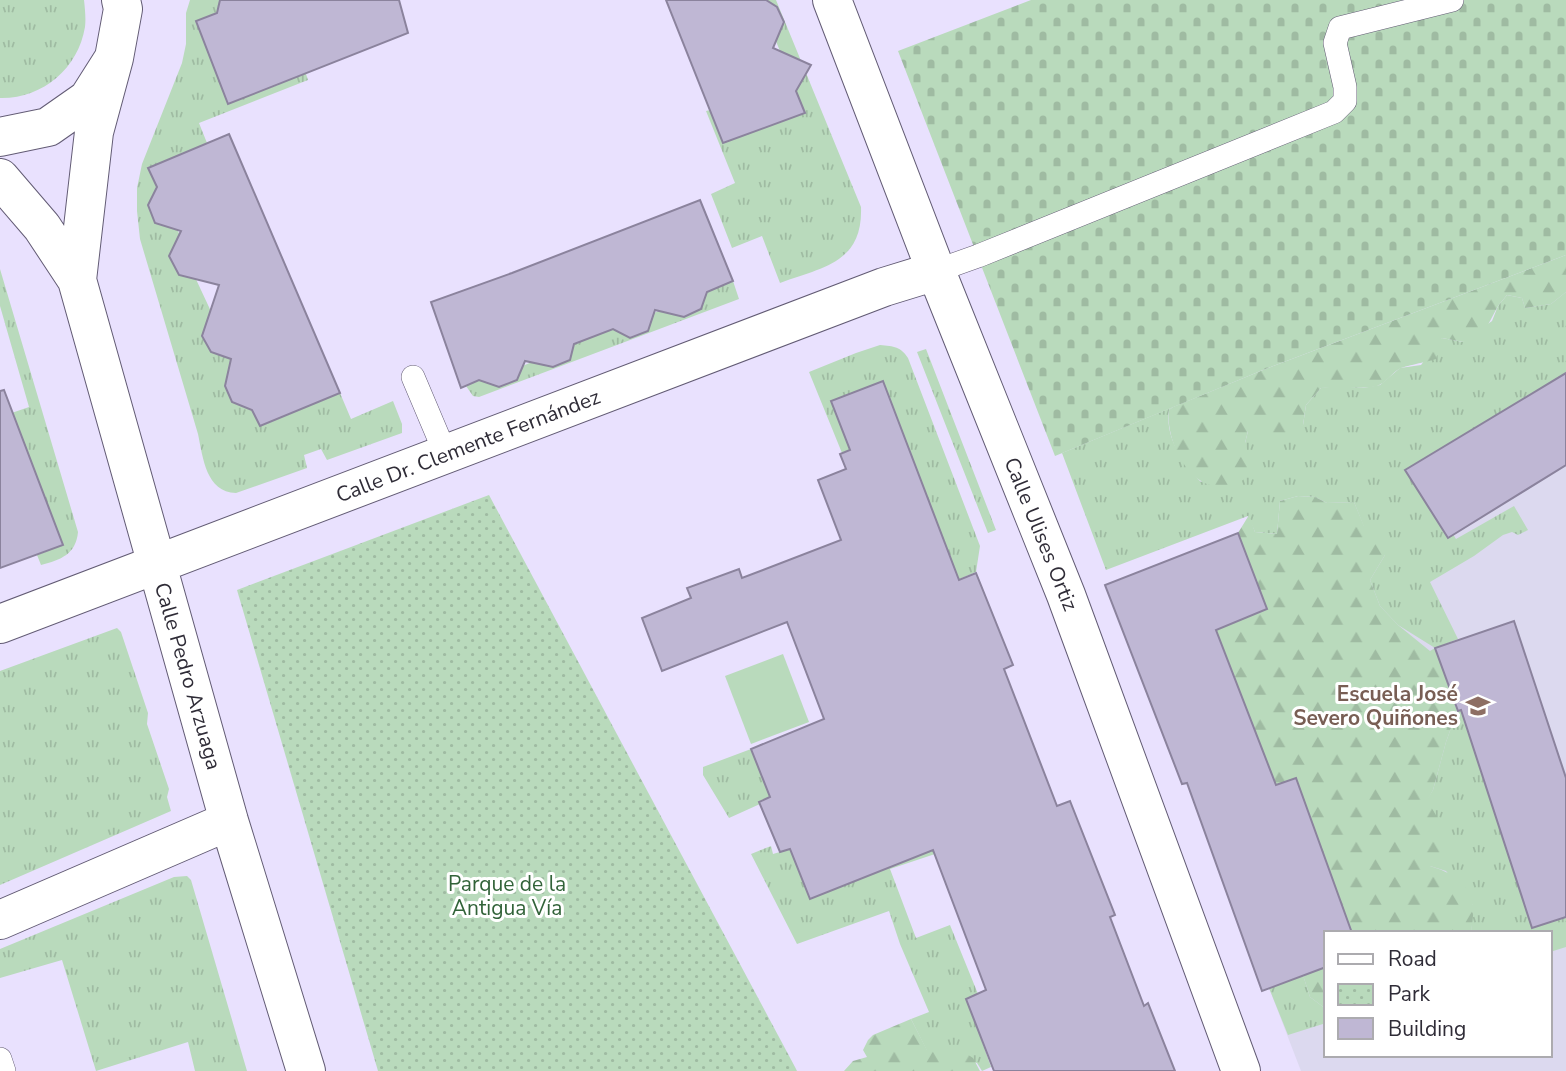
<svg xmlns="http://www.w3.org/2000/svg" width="1566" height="1071" font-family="'Nunito Sans',sans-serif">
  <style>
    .education { fill: #dcd9ef }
    .grass { fill: url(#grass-tufts) }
    .forest { fill: url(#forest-firs) }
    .cemetery { fill: url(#cemetery-stones) }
    .park { fill: url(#park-dots) }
    .pitch { fill: #b9dabc }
    .building { fill: #bfb7d4; stroke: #8b839d; stroke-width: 2 }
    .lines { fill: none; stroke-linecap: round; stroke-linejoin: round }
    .lane-casing { stroke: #625b74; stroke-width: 24 }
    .street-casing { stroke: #625b74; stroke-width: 40 }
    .lane { stroke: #fff; stroke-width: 23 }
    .street { stroke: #fff; stroke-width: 38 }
    .labels { text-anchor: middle; stroke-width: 6; stroke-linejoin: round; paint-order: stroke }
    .street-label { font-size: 21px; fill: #2f2c37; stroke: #fff }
    .education-label { font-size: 21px; font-weight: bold; fill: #785e54; stroke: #fff; text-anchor: end }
    .park-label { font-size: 21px; fill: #326339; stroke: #fff }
  </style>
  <defs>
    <pattern id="grass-tufts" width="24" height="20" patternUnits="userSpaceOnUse" patternTransform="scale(1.75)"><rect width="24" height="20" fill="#b9dabc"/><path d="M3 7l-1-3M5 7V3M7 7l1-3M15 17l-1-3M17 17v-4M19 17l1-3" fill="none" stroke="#9fbba2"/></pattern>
    <pattern id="forest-firs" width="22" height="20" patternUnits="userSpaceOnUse" patternTransform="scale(1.75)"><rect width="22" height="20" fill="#b9dabc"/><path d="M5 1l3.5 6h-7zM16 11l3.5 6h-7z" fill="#9fbba2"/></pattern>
    <pattern id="cemetery-stones" width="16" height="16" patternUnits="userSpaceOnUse" patternTransform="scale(1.75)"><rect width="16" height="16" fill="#b9dabc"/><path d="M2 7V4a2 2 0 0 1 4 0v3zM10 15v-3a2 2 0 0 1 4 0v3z" fill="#9fbba2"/></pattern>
    <pattern id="park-dots" width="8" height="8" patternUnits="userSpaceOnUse" patternTransform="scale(1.75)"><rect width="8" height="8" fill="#b9dabc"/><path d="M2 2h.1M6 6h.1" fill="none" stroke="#9fbba2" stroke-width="1.8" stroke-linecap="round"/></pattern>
  </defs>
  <rect width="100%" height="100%" fill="#e9e1fe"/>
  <path class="education" d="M1566,255v816h-265l-32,-83 57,-21v88h224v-122h-120l-119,-442z"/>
  <path class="grass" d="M0,0h84c1,9 2,19 1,27 -7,42 -43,72 -85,71z
    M190,0h30l1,12 -25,10 32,81 50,-18 -1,-4 28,-10 3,9 -109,43 8,20 -58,25 11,24 -7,4 -4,12 6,15 11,3 9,-2 8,19 -14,13 10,19 9,2 6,-2 21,45 -9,4 -4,12 9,16 9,3 7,-2 8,12 -10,21 6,15 11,5 7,-3 12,23 79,-33 11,26 42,-18 9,23v9l-75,27 -6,-11 -17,6 3,13 -71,25c-30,-1 -33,-35 -38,-59l-58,-195 -3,-28v-23l5,-24 40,-101 4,-19v-31z
    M761,0h15l85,207c2,56 -38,60 -81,76l-18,-47 -30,12 -21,-54 24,-11 -29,-72 4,-1 13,33 81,-30 -10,-26 6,-3 5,-9 -7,-16 -12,-5 -4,2 -9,-22 11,-12 -7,-15 -8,-5 -7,3z
    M0,269l78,263c-2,22 -17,28 -37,33l-4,-10 26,-10 -63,-128 29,-10 -29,-101z
    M733,281l6,18 -260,98 -6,-1 -7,-10 20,-9 5,7 8,3 18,-7 3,-7 -2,-5 23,-10 29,2 2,-8 -2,-6 49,-20 3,8 7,4 19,-7 4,-11 -3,-5 22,-9 4,9 9,2 17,-8 3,-7 -3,-8z
    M1566,292v86l-153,93 43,68 58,-33 14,24 -10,5 -6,-3 -9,3 -29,21 -44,26 28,57 -23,9 -37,-23 -18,-19 -10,-26 15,-25 -21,-28 -10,-25 -27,1 -12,-6 -17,-1 -18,5 -3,33 -22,-2 -7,-16 -142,54 -44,-117 111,-46 -4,3c-4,29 14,52 32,72l44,-39 3,-12 55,-6 3,-20 15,-17 16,-2 26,2 17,-3 20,-17 21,-3 21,-27 21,4 29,-21 6,-15 9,-11 15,3 3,10 26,-4z
    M880,345c14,1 21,2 28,13l72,188 -4,26 -64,27 27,-70 -56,-148 -51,20 18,49 -8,3 -33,-81 47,-19z
    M926,349l70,181 -8,3 -71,-181z
    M117,628l4,4 27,81 -1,11 22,65 -2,8 4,14 -171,74v-214z
    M1520,690l-48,53 60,185 34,-11v30l-16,5v-19h-79l2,-28 -27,-34 -16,-5 -4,-65 7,-11 13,-48 11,-31z
    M751,749l19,48 -10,4v3l-31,14 -26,-43v-8z
    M924,778l11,76 -45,15 26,69 34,-13 28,69 -11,5 24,68 -9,4 -5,-8 -50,-12 -16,-32 18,-7 -29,-68 -11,-33 -92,33 -46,-90 20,-8 2,8 17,-5 20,50z
    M187,876l4,4 56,191h-52l-7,-29 -92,29 -34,-111 -62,18v-29l174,-72z
    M1303,975l7,22 16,12v14l-38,12 -19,-47z"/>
  <path class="forest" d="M1566,255v37l-15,12 -26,4 -3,-10 -15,-3 -9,11 -17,32 -18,4 -21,-4 -6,21c-9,3 -32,7 -37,10 -8,5 -13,14 -22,17 -18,4 -38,0 -56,2l-15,17 -3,20c-23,16 -30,15 -55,6l-3,12 8,26 -10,11 -14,9c-9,-2 -21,-3 -28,-8 -21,-13 -35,-47 -32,-71l4,-3 90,-37z
    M1298,496l17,1 12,6 27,-1 10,24 20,3 1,26 -15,25 10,26 18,19 32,26 5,-3 22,63 -11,31 -13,48 -6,11c9,14 24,34 15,52 -2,5 -8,9 -12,13 20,6 39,16 43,39 1,8 -1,19 -2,28h-119l-56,-155 -21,8 -60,-156 52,-21 -29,-76 11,-18 6,17 22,2 3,-33z
    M1326,967v42l-16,-12 -7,-22z
    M911,1019l16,31 13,2 16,-5 17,11 7,13h-136l9,-10 14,-4 -4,-7 5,-10 5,-5z"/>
  <path class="cemetery" d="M1031,0h535v255l-303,115 -208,86 -157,-405z"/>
  <path class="park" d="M489,495l306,572 2,4h-419l-141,-481z"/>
  <path class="pitch" d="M783,654l26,68 -58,22 -26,-68z"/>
  <path class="building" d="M220,0h179l9,33 -180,71 -32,-83 21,-8z
    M666,0h100l11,7 7,15 -11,26 38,17 -15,26 9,22 -82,30z
    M229,134l111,259 -80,33 -8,-16 -20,-8 -7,-16 6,-27 -20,-7 -9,-16 17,-51 -40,-10 -10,-19 12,-25 -26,-8 -7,-18 9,-18 -9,-19z
    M700,200l33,81 -26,11 -6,17 -17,8 -29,-7 -7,21 -18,7 -17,-9 -39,15 -4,16 -17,7 -28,-6 -8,19 -18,7 -20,-7 -18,8 -30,-86 81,-29z
    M1566,373v92l-118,73 -43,-68z
    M883,381l76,199 17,-7 37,92 -9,4 53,137 13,-5 45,114 -5,2 34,89 4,-3 27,68h-181l-28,-72 20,-9 -53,-140 -123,49 -20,-50 -10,3 -21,-50 11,-5 -19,-48 73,-30 -37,-97 -125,49 -20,-53 49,-20 -4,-10 52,-19 3,9 99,-38 -23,-60 28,-11 -6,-15 10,-4 -19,-49z
    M4,390l59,155 -63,23v-177z
    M1238,533l29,76 -51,21 60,155 20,-7 56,155h-26v34l-64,24 -75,-208 -5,1 -77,-199z
    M1514,621l52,157v139l-34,11 -71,-218 -3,1 -23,-63z"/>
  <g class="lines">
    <g class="lane-casing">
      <path id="lane" d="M936,271l42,-15 356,-144 11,-11v-14l-10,-44 5,-15 112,-28
        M413,377l33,78
        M0,1059l4,12"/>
    </g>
    <g class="street-casing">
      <path id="street" d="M832,0l104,271 130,324 175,476
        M0,137l48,-10 40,-28 26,-41 9,-49 -2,-9
        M0,178l42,49 35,53 152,541 77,250
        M77,280l17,-148 20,-74
        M0,624l884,-337 52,-16
        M0,920l229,-99"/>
    </g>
    <use href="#lane" class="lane"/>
    <use href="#street" class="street"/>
  </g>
  <defs>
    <g id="school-bare" transform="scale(1.89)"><path d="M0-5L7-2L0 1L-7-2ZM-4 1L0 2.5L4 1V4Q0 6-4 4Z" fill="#8d6e63" stroke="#fff" stroke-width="2.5" paint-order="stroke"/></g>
  </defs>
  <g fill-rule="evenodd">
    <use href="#school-bare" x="1478" y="706"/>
  </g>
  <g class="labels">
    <g class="street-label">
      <text transform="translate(468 446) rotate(-21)" y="7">Calle Dr. Clemente Fernández</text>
      <text transform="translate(1041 534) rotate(68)" y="7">Calle Ulises Ortiz</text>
      <text transform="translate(188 676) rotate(74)" y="7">Calle Pedro Arzuaga</text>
    </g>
    <g class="education-label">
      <text x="1458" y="701">Escuela José<tspan x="1458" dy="24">Severo Quiñones</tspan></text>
    </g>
    <g class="park-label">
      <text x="507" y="891">Parque de la<tspan x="507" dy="24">Antigua Vía</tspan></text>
    </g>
  </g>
  <rect x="1324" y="931" width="228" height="126" fill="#ffffff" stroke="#acabaf" stroke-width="2"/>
  <rect x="1338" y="954" width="35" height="10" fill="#ffffff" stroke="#acabaf" stroke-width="2"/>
  <text x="1388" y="966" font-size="21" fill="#2f2c37">Road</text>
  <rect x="1338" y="984" width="35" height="21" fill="url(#park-dots)" stroke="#acabaf" stroke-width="2"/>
  <text x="1388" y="1001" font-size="21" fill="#2f2c37">Park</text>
  <rect x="1338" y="1018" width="35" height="21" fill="#bfb7d4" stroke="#acabaf" stroke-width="2"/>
  <text x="1388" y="1036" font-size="21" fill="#2f2c37">Building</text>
</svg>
